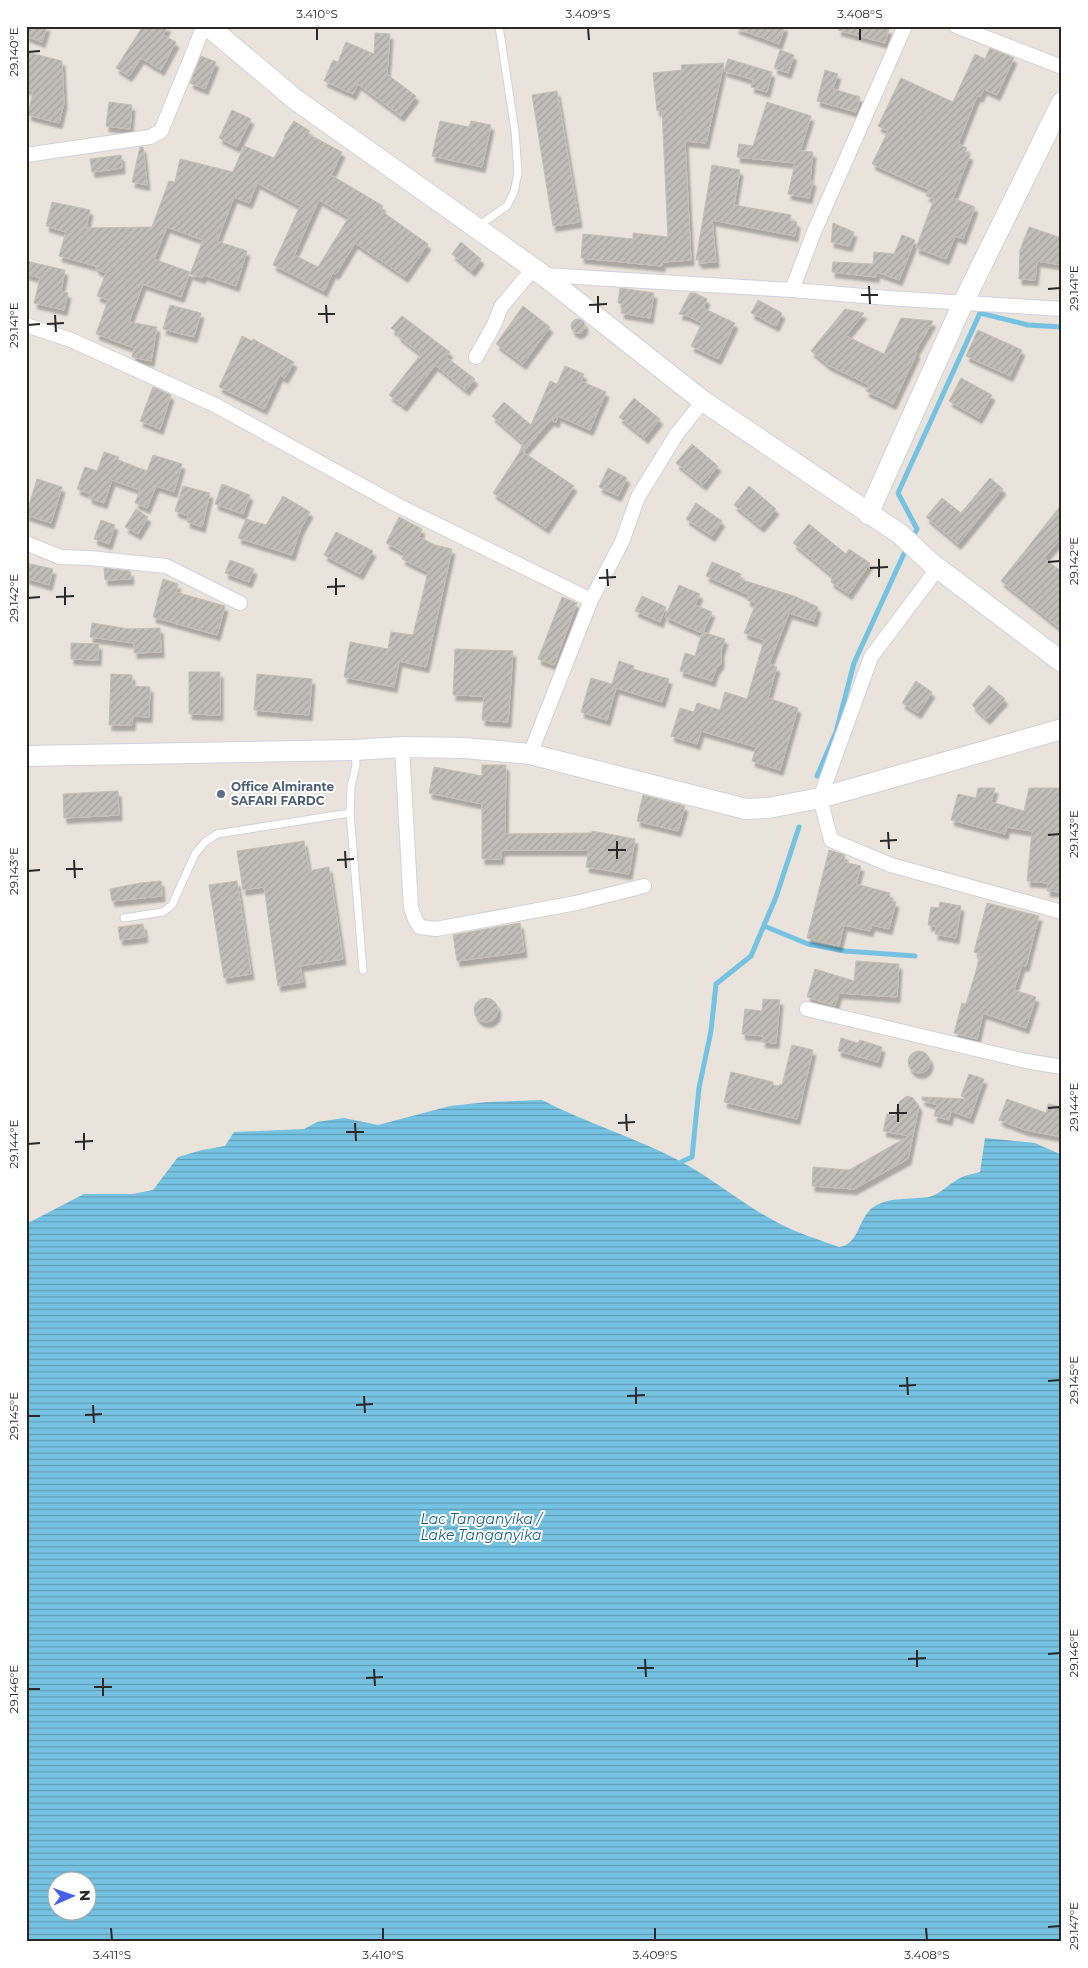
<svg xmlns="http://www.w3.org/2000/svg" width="1088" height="1968" font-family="Montserrat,sans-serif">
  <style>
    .water { fill: url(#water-rules); fill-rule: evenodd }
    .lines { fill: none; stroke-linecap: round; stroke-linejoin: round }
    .stream { stroke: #76c2e2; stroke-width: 5 }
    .building { fill: url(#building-hatch); stroke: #c4bfb5; fill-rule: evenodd; filter: url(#shadow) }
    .lane-casing { stroke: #d0d2df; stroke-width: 9 }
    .street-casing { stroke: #d0d2df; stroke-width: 16 }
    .secondary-casing { stroke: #d0d2df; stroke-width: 22 }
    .lane { stroke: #fff; stroke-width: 7 }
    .street { stroke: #fff; stroke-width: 14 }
    .secondary { stroke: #fff; stroke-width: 20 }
    .ticks { fill: none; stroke: #282828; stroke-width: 2 }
    .service-dot { fill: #5c6f8a; stroke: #fff; stroke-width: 2 }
    .labels { text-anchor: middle; stroke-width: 4; stroke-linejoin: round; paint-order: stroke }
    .service-label { font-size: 12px; font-weight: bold; fill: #4e5e75; stroke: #fff; text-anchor: start }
    .water-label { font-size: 14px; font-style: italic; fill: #195f8a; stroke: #fff }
    .neatline { fill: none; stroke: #282828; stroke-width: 2 }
    .ticks-label { font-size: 12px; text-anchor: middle; fill: #282828 }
  </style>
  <defs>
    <pattern id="water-rules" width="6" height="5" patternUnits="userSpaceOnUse" patternTransform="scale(1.25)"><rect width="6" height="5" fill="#76c2e2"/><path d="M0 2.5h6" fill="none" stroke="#619eb7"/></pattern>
    <pattern id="building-hatch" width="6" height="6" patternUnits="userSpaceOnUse" patternTransform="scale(1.25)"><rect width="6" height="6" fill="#c1bdb7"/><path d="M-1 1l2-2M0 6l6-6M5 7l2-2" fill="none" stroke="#a6a29d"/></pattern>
    <filter id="shadow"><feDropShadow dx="3" dy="5.5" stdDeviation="1" flood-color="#0004"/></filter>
  </defs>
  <rect width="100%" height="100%" fill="#e9e3db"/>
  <path class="water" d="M542,1100c44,23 92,37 136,60 36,19 68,47 104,65 18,9 38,15 57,22 20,-2 19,-28 33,-39 17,-12 38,-8 57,-11 10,-2 20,-13 29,-18 7,-4 15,-5 22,-7l5,-34 50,5 27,12v787h-1036v-718l58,-30h49l20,-4 25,-33 24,-7 23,-4 9,-14 70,-3 13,-7 27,-4 34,7 72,-19 37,-4zM58,1880h30v30h-30z"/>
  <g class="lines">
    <path class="stream" d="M911,540l6,-11 -19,-36 82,-180 48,12 34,2
      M817,776l19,-44 18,-69 53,-116
      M764,926l44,18 37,7 70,5
      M681,1162l11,-5 7,-69 12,-57 5,-47 35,-28 25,-59 23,-70"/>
  </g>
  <path class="building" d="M26,26h21l-5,16 -16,-6z
    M143,26h25l-5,9 13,7 -15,28 -20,-12 -12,18 -13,-8z
    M736,26h49l-6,18 -43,-16z
    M839,26h41l9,3 -4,14 -47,-13z
    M375,33l15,1 -3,40 29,22 -15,20 -43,-32 -5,10 -29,-13 9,-21 5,2 8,-20 28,12z
    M990,48l24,10 -17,37 -13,-6 -4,8 -3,-1 -19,48 9,4 -2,5 5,2 -17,43 22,9 -12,32 -8,-3 -9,23 -30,-11 18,-49 -8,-3 3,-6 -57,-26 16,-33 -10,-5 23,-48 52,24 22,-48 10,5z
    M780,50l14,5 -6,18 -14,-5z
    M26,52l36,9 2,42 -5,20 -31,-8 5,-24 -7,-2z
    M201,56l15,6 -11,27 -15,-6z
    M728,59l44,13 -5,20 -16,-5 3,-7 -30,-9z
    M724,63l-18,80 -21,-2 6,119 -29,2v4l-81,-8 2,-24 50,5v-6l35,4 -6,-127 -5,1 -4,-38 29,-3 -1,-5z
    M825,70l13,4 -5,15 27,8 -4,15 -39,-11z
    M557,91l22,131 -26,4 -21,-131z
    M109,102l23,3 -2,24 -24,-3z
    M767,102l44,14 -11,35 13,1 -3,28 3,1 -4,17 -21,-4 7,-31 -58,-6 2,-13 14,2z
    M232,110l19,9 -14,28 -18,-9z
    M294,121l16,10 -2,3 34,18 -11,23 52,31 -3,4 48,34 -23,33 -50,-34 -19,31 -3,-2 -9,19 -51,-26 27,-59 -43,-23 -8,20 -15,-6 -17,44 30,10 -11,35 -32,-11 -2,3 -12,-4 13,-34 -36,-13 -13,32 36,13 -9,25 -38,-13 -14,38 28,5 -6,34 -19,-4 2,-9 -38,-14 12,-34 -11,-4 9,-23 -10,-4v-3l-37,-10 7,-24 -20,-6 6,-24 38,8 -4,18 66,-1 17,-46 6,1 5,-23 53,13 11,-26 30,12 11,-21 -1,-1zM319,200l30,17 -31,50 -24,-12z
    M440,121l29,6 2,-6 20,4 -9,42 -50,-11z
    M140,147h3l4,38 -15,-3z
    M121,155l1,13 -30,4 -2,-13z
    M712,165l28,5 -6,35 57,10 -1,6 7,1 -2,14 -83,-16 4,42 -17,1v-3h-3z
    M833,223l21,9 -5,14 -18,-4z
    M1029,227l33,11v27l-25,-4 -2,19 -16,-1 1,-29z
    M902,235l13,5 -16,40 -22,-8 -1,5 -44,-5 1,-10 40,2 1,-12 20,2z
    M461,242l20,17 -9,12 -20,-17z
    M26,261l39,9 -4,21 7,2 -4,17 -30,-7 6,-25 -14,-4z
    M620,288l34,5 -4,25 -29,-5 2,-9 -5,-1z
    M690,293h5l12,6 -4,9 32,15 -17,36 -27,-13 11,-23 -14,-7 -9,-2z
    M758,300l24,13 -6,13 -25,-13z
    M170,305l31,8 -7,24 -31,-8z
    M523,306l27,21 -27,37 -27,-20z
    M845,309l19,4 -18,23 38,18 17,-36 32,3 -18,31 2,1 -24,51 -27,-13 3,-6 -41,-20 -17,-14z
    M402,316l48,36 -4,5 29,22 -9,11 -31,-25 -31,41 -15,-11 32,-41 -23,-18 1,-2 -8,-6z
    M571 326a7 7 0 1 1 14 0a7 7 0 1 1-14 0Z
    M978,330l44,20 -12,26 -44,-20z
    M242,336l10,5 1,-2 41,23 -9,16 -5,-3 -16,34 -45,-22z
    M565,366l19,8 -3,7 25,11 -16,38 -32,-14 -2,6 -5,-2 -28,32 51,34 -28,42 -53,-35 26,-40 4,-10 -31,-27 12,-14 27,23 19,-44 7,3z
    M961,378l31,17 -13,23 -30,-17z
    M153,387l18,8 -11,34 -20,-8z
    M634,398l26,21 -15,19 -26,-21z
    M692,444l26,22 -15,19 -27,-22z
    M104,452l15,5 -1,3 29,11 6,-16 29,9 -8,28 -18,-6 -9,22 -12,-5 5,-13 -28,-10 -8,23 -15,-5 1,-4 -13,-5 8,-22 12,4z
    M608,468l19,10 -9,18 -19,-9z
    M990,478l13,11 -45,55 -32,-27 16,-19 19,15z
    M37,479l25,8 -11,36 -25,-8z
    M222,484l28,11 -7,19 -28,-10z
    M183,486l27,7 -8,34 -15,-5 1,-6 -13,-5z
    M749,486l27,23 -15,18 -27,-22z
    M283,496l27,16 -10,18 -8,25 -54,-17 8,-19 20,6z
    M696,503l26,18 -10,15 -26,-17z
    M1062,504v33l-18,21 18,14v58l-61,-49z
    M136,509l12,8 -10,17 -13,-7z
    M399,517l23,12 -3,8 16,8 17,4 -26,118 -27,-6 -5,26 -50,-10 6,-35 38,7 3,-17 22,3 15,-63 -26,-13 3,-6 -19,-10z
    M101,520l14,5 -6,19 -15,-5z
    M809,524l37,30 3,-5 21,14 -21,31 -18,-12 1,-7 -39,-32z
    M336,532l37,19 -13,23 -36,-19z
    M230,560l24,9 -5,13 -24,-9z
    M712,562l29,12 -2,5 55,17 24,11 -4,14 -25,-8 -20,51 8,3 -9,31 30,10 -18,62 -28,-9 4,-14 -55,-16 -4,13 -26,-8 9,-28 14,4 3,-9 23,7 5,-18 22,7 17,-59 -20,-7 12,-30 -9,-3 2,-5 -43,-19z
    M26,563l27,6 -4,16 -23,-7z
    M104,568l26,3 1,8 -26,1z
    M163,579l15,5 -2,8 49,14 -8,29 -64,-18z
    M679,585l21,9 -5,11 17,7 -9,20 22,7 -4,12v12l-5,6 -4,12 -32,-10 5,-18 10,3 7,-23 -37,-16z
    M642,596l24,11 -6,15 -25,-11z
    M562,597l15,6 -23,62 -16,-6z
    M92,623l37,6 31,-1 1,24 -27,1v-10l-44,-6z
    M71,643l28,1 -1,16 -27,-1z
    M455,649l58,2 -5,71 -26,-2 2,-24 -31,-1z
    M619,661l15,5 -1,3 36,10 -7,23 -46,-14 -9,32 -26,-8 10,-34 21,6z
    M189,672h31v43l-31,-1z
    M111,674l21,1v11l18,1 -1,30 -16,-1 -1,9h-23z
    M257,674l55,5 -3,36 -55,-5z
    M916,681l16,11 -14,21 -16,-10z
    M989,685l16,14 -18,20 -15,-14z
    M482,765h24l-1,69 87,-1v-2l43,8 -6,35 -43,-7 3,-17h-84l-4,1v8h-19v-55l-53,-11 5,-26 48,9z
    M978,788h17l-4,14 33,9 5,-23h32l1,104 -15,-1 1,-8 -21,-2 5,-50 -25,-4 -2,7 -54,-14 7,-26 18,4z
    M118,791l1,24 -55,3 -1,-24z
    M643,795l42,11 -7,25 -41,-10z
    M304,841l5,30 20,-4 14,92 -43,7 3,16 -25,4 -14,-99 -21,3 -6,-39z
    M829,850l16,5 -1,7 17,4 -5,18 34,9 -1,7 7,2 -7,27 -17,-4 -2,6 -26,-6 -5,21 -32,-8z
    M161,881l1,15 -50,5 -2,-12 30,-6z
    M237,881l14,93 -27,4 -15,-93z
    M940,902l21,4 -5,32 -21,-4 1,-8 -8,-1 3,-18 8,1z
    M987,903l52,13 -13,50 -4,-1 -8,25 22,7 -10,31 -43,-15 -6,26 -23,-6 8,-30 4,1 10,-33 4,-17 -6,-2z
    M520,923l4,29 -67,9 -4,-26z
    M143,924l2,13 -25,3 -2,-13z
    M856,961l43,3 -2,33 -58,-4 -4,13 -28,-9 8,-28 39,12z
    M474 1010a12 12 0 1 1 24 0a12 12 0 1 1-24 0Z
    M763,999l17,1 -4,43 -14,-1 1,-6 -21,-2 3,-25 17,2z
    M841,1038l17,5 2,-3 22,7 -4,15 -40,-11z
    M792,1045l21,5 -16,69 -73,-17 7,-30 42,10v3l6,1 1,-2 2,1z
    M908 1062a11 11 0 1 1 22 0a11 11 0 1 1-22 0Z
    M969,1074l15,5 -14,39 -19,-7 -2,9 -15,-4 3,-11 -15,-5v-3l46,2 -7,-3z
    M907,1096l6,2 6,8 -11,53 -54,30 -42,-3 1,-19 36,3 60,-34 -26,-5 4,-17 8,2 4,-14z
    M1007,1099l39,14 2,-9 14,3v30l-37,-7 -26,-10z"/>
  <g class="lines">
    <g class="lane-casing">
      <path id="lane" d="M478,226l29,-20 7,-14 4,-19 -3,-42 -16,-105
        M355,751l1,14 -5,22 -1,26 13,157
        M124,918l39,-6 9,-7 23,-51 10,-12 12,-8 133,-21"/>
    </g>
    <g class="street-casing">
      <path id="street" d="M956,26l106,41
        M26,155l124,-18 11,-6 43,-105
        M544,275l248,15 96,8 174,11
        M792,290l22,-58 91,-206
        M26,325l45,15 144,65 182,100 194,95
        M476,357l18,-32 7,-18 32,-38
        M26,543l34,14 30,1 76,8 74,37
        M938,568l-67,89 -51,141 11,42 60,25 171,47
        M402,747l9,161 4,11 5,8 16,2 140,-26 68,-17
        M530,754l61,-154 31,-58 16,-45 38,-62 27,-34
        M807,1009l219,52 36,6"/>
    </g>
    <g class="secondary-casing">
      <path id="secondary" d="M208,26l88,74 247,175 160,126 197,133 31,29 131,99
        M868,514l95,-211 99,-201
        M26,756l329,-6 47,-3 63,1 65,6 216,55 22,-1 52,-10 242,-69"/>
    </g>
    <use href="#lane" class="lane"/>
    <use href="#street" class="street"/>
    <use href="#secondary" class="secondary"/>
  </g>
  <path class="ticks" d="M317,28v12M588,28l1,12M860,28v12M28,52l12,-1M869,286l1,18M1048,289l12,-1M861,295h17M598,296v17M326,305l1,18M589,305l18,-1M318,314h17M55,315l1,17M47,324l17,-1M28,325l12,-1M879,559v18M1048,562l12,-1M870,568l18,-1M607,569l1,17M336,578v17M599,578l17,-1M65,587v18M327,587l18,-1M56,597l18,-1M28,598l12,-1M888,832l1,17M1048,835l12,-1M617,841v18M880,841l17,-1M608,850h18M345,851l1,17M74,860l1,18M337,860l17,-1M66,869h17M28,871l12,-1M898,1104v18M1048,1108l12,-1M889,1113h18M626,1114l1,17M355,1123l1,18M618,1123l17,-1M346,1132h18M84,1133v17M75,1142l18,-1M28,1144l12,-1M907,1377l1,18M1048,1381l12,-1M899,1386l17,-1M636,1387v17M364,1396l1,17M627,1396l18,-1M93,1405l1,18M356,1405l17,-1M85,1415l17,-1M28,1416h12M917,1650v17M1048,1654l12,-1M645,1659l1,18M908,1659l18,-1M637,1668h17M374,1669l1,17M103,1678v18M366,1678l17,-1M94,1687h18M28,1689h12M1048,1927l12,-1M111,1928l1,12M383,1928v12M655,1928v12M926,1928l1,12"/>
  <circle class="service-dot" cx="221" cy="794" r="5"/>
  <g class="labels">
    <g class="service-label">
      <text x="231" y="791">Office Almirante<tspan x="231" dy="14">SAFARI FARDC</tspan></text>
    </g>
    <g class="water-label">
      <text x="481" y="1524">Lac Tanganyika /<tspan x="481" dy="16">Lake Tanganyika</tspan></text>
    </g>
  </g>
  <rect width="1088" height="1968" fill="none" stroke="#ffffff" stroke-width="55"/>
  <g transform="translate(72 1896) rotate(88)"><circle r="24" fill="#ffffff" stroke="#a9a9a9"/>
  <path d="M0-4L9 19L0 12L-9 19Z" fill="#4860e8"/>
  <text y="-8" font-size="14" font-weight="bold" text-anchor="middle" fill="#282828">N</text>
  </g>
  <rect x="28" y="28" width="1032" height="1912" class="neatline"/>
  <g class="ticks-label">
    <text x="317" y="18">3.410°S</text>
    <text x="588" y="18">3.409°S</text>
    <text x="860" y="18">3.408°S</text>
    <text transform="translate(14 52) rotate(-90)" y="4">29.140°E</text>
    <text transform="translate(1074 288) rotate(-90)" y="4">29.141°E</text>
    <text transform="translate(14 325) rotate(-90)" y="4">29.141°E</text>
    <text transform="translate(1074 561) rotate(-90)" y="4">29.142°E</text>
    <text transform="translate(14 598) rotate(-90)" y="4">29.142°E</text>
    <text transform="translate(1074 834) rotate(-90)" y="4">29.143°E</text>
    <text transform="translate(14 871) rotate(-90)" y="4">29.143°E</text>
    <text transform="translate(1074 1107) rotate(-90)" y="4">29.144°E</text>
    <text transform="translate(14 1144) rotate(-90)" y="4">29.144°E</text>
    <text transform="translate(1074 1380) rotate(-90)" y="4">29.145°E</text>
    <text transform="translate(14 1416) rotate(-90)" y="4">29.145°E</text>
    <text transform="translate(1074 1653) rotate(-90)" y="4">29.146°E</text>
    <text transform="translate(14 1689) rotate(-90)" y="4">29.146°E</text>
    <text transform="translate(1074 1926) rotate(-90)" y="4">29.147°E</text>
    <text x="112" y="1959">3.411°S</text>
    <text x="383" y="1959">3.410°S</text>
    <text x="655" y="1959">3.409°S</text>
    <text x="927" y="1959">3.408°S</text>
  </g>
</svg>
